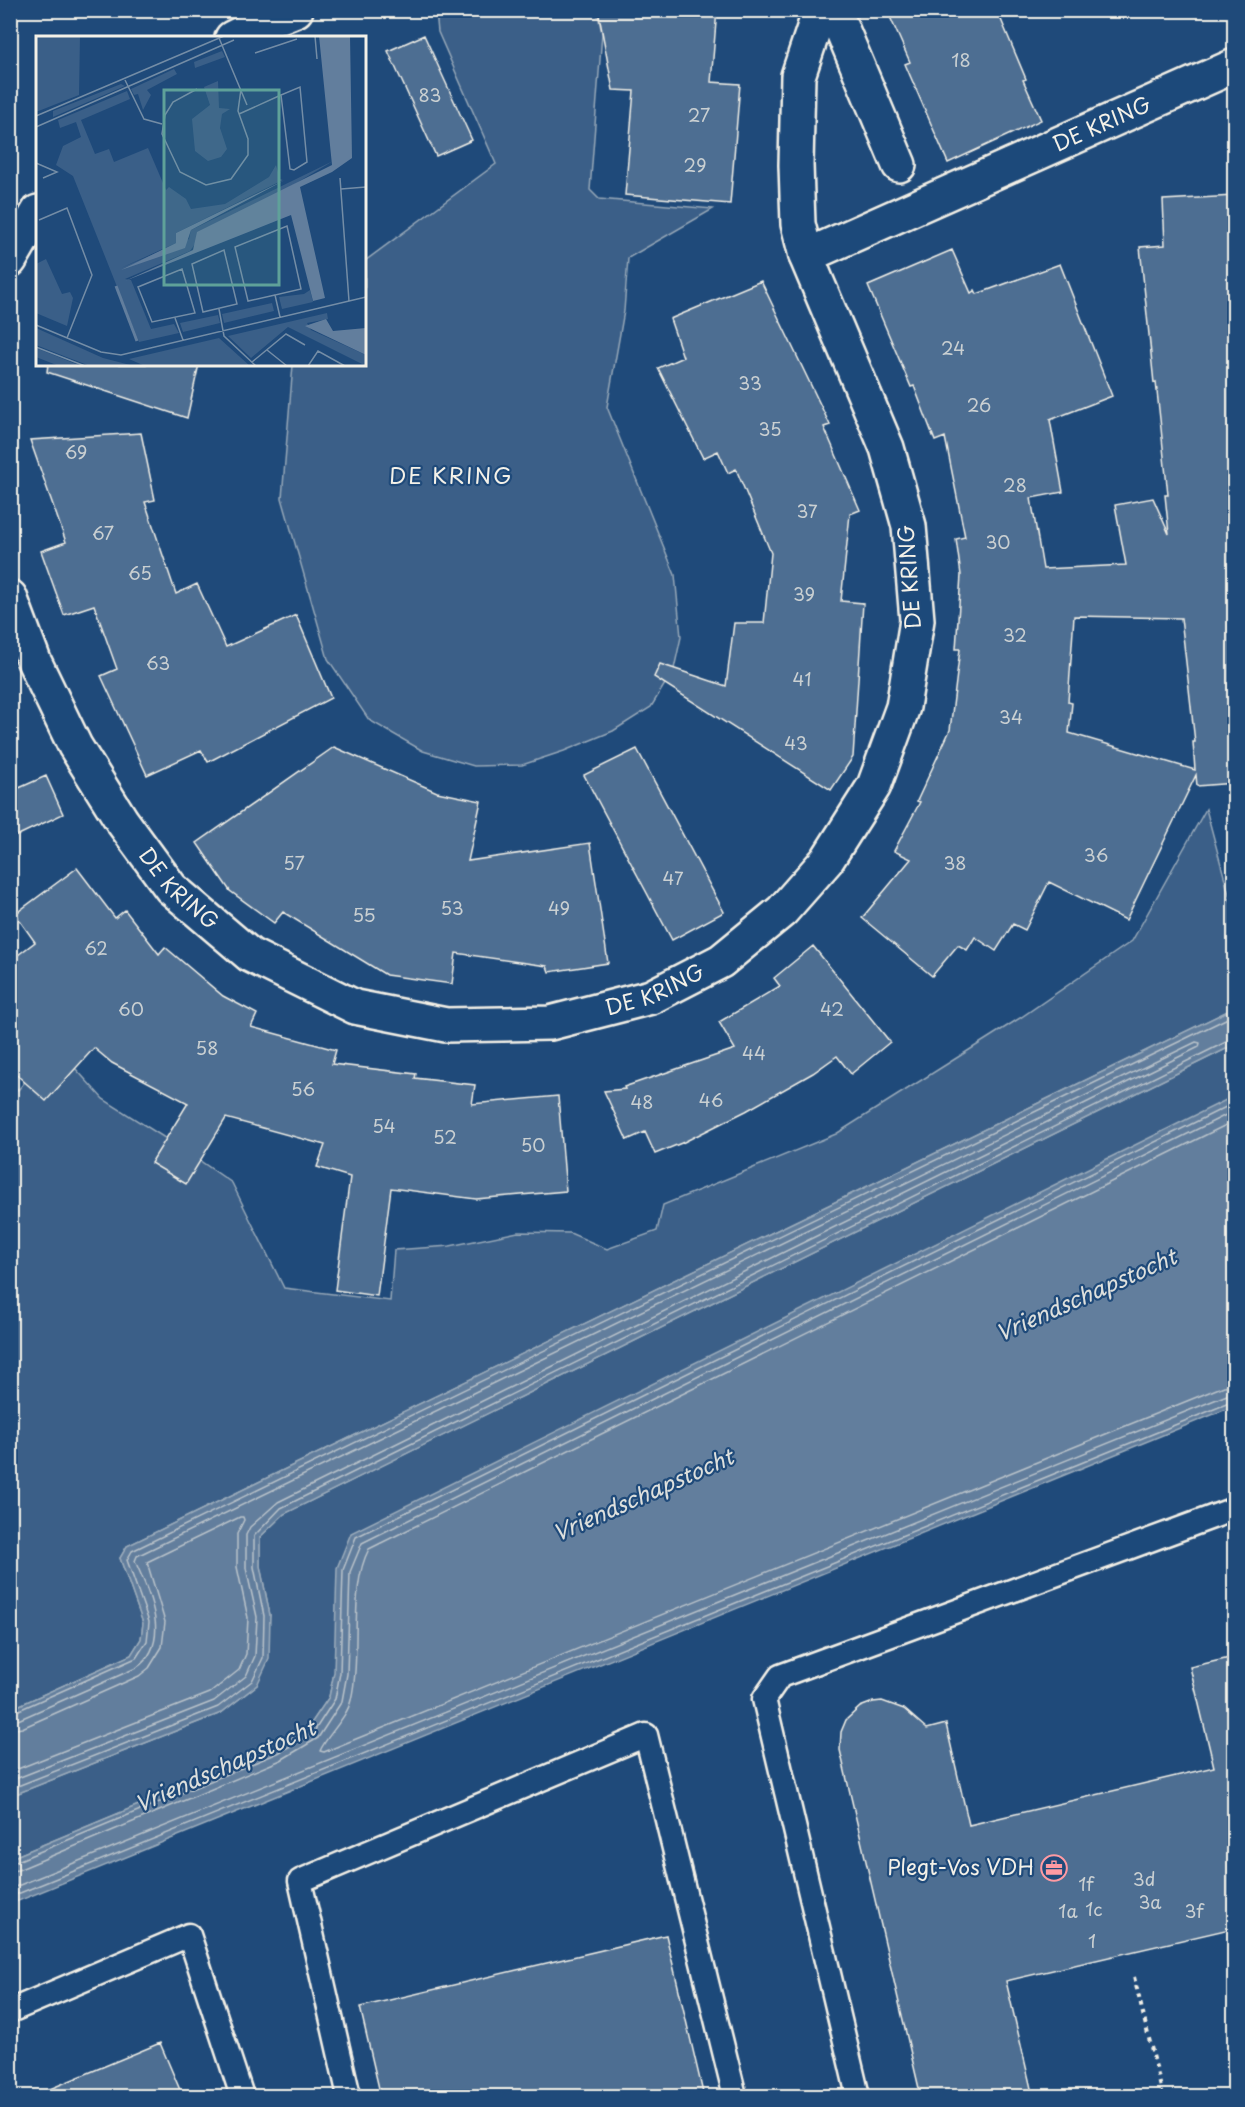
<svg xmlns="http://www.w3.org/2000/svg" width="1245" height="2107" font-family="'Playpen Sans',sans-serif">
  <style>
    .green { fill: #3a5f88; stroke: #97a8b8; stroke-width: 1.5 }
    .water { fill: #627e9d; stroke: #9cacbb; stroke-width: 1.5 }
    .lines { fill: none; stroke-linecap: round; stroke-linejoin: round }
    .shore { stroke: #bac3ca; stroke-width: 1.5 }
    .building { fill: #4d6e92; stroke: #f4f1e8; stroke-width: 1.5; fill-rule: evenodd }
    .service-casing { stroke: #f4f1e8; stroke-width: 27 }
    .minor-casing { stroke: #f4f1e8; stroke-width: 38 }
    .path { stroke: #f4f1e8; stroke-width: 4; stroke-dasharray: 4.5 4.5; stroke-linecap: butt }
    .service { stroke: #1f4a7a; stroke-width: 22 }
    .minor { stroke: #1f4a7a; stroke-width: 33 }
    .labels { text-anchor: middle; stroke-width: 4.5; stroke-linejoin: round; paint-order: stroke }
    .number-label { font-size: 18px; fill: #cad0d2 }
    .street-label { font-size: 21px; fill: #f4f1e8; stroke: #1f4a7a }
    .poi-label { font-size: 21px; fill: #f4f1e8; stroke: #1f4a7a; text-anchor: end }
    .neighbourhood-label { font-size: 22px; letter-spacing: 1.5px; fill: #f4f1e8; stroke: #1f4a7a }
    .water-label { font-size: 22px; font-style: italic; fill: #dee0dd; stroke: #1f4a7a }
    .inset-river { fill: none; stroke: #627e9d; stroke-width: 3 }
    .inset-road { fill: none; stroke: #748da6; stroke-width: 1.5 }
    .view { fill: #5fa199; fill-opacity: 0.15; stroke: #5fa199; stroke-width: 3 }
    .inset-edge { fill: none; stroke: #f4f1e8; stroke-width: 3 }
  </style>
  <rect width="100%" height="100%" fill="#1f4a7a"/>
  <filter id="ink" filterUnits="userSpaceOnUse"><feTurbulence type="fractalNoise" baseFrequency=".0167" numOctaves="2"/><feDisplacementMap in="SourceGraphic" scale="12" xChannelSelector="R" yChannelSelector="G"/><feConvolveMatrix kernelMatrix="1 2 1 2 8 2 1 2 1" color-interpolation-filters="sRGB"/></filter>
  <g filter="url(#ink)">
    <path class="green" d="M436,11h161l5,22 -12,157 9,9 114,10 -85,49 -4,53 -17,96 68,168 6,62 -7,32 -23,38 -38,24 -49,20 -42,14 -48,1 -51,-15 -54,-31 -41,-61 -46,-161 11,-133 71,-1 1,-103 131,-97 -58,-132z
      M1206,809l28,104v95l-1107,538 -7,12 23,65 -2,16 -10,16 -120,54 -1,-629 8,10 37,-44 48,53 84,53 45,31 52,105 106,13 4,-51 56,-4 68,-14 52,1 37,16 50,-18 6,-26 173,-71 184,-116 112,-77z
      M1234,1045v51l-900,577 -5,24 -21,31 -32,20 -265,110v-62l210,-83 36,-28 13,-70 -10,-49v-29l24,-23z"/>
    <path class="water" d="M1234,1008v37l-950,469 -24,23v29l10,49 -1,44 -12,26 -36,28 -210,83v-87l120,-54 10,-16 2,-16 -23,-65 7,-12z
      M1234,1096v310l-1223,498v-46l265,-110 32,-20 21,-31 5,-24 3,-105 14,-35z"/>
    <g class="lines">
      <path class="shore" d="M1234,1121l-865,428c-21,39 -7,105 -18,151 -4,18 -25,36 -31,51l4,1 900,-366 10,-1
        M10,1714l126,-56 11,-17 2,-19 -22,-62 5,-9 1102,-536
        M10,1721l8,-1 118,-52c37,-25 13,-76 -1,-107l2,-5 1059,-514 4,1 -1,4 -921,455 -28,25 -4,8v33l11,49 -2,39 -9,20 -32,25 -204,80
        M10,1730l12,-2 117,-52 10,-8 13,-21 3,-25 -18,-60 93,-45h3l1,3 -7,14v33l11,51 -2,36 -7,16 -29,23 -200,79
        M10,1789l208,-82 34,-26 11,-23 1,-42 -10,-49v-31l27,-28 949,-468h4
        M10,1864l268,-111 35,-20 22,-34 5,-26 3,-103 13,-33 878,-434
        M10,1871l8,-1 263,-110 37,-22 24,-37 5,-27 3,-102 12,-29 872,-432
        M10,1889l1217,-494 7,-1
        M10,1897l1224,-496"/>
    </g>
    <path class="building" d="M598,10h119l-6,72 29,2 -10,120 -105,-9 9,-104 -21,-1z
      M887,10h110l29,69 -3,1 18,40 -93,43 -43,-99 5,-2z
      M424,35l48,105 -36,16 -48,-105z
      M1234,196v587l-37,3 -1,-11 -70,145 -77,-38 -24,48 -12,-6 -17,27 -21,-14 -8,13 -9,-5 -26,31 -70,-58 49,-59 -17,-8 26,-49 -3,-1 33,-71 10,-81h-4l5,-74 -5,-36 9,-2 -20,-100 -10,4 -21,-55 -3,1 -43,-101 84,-36 19,43 4,-3 2,4 83,-30 52,132 -62,24 13,72 -32,6 12,71 83,-4 -11,-60 38,-7 16,36 -4,-39h3l-8,-76 -4,-37 -2,1 -14,-136 25,-2 -2,-45zM1074,616l107,2 14,124h-2l2,28 -126,-37 3,-30 -4,-1z
      M761,281l69,144 -6,2 36,83 -10,4 -9,87 22,2 -10,154 -22,33 -177,-113 6,-13 66,22 8,-63h30l7,-70 -35,-84 -8,4 -10,-22 -15,7 -45,-90 25,-11 -13,-38z
      M48,364h151l-12,54 -140,-46z
      M141,433l14,67 -10,2 31,92 21,-10 29,63 70,-32 35,83 -123,64 -7,-12 -54,25 -46,-99 16,-7 -23,-64 -30,10 -23,-64 25,-9 -36,-102z
      M334,747l103,45 44,9 -13,60 122,-18 18,120 -59,9 -2,-6 -91,-13 -4,31 -66,-9 -103,-63 -9,11 -44,-32 -33,-48z
      M637,749l87,163 -52,28 -88,-165z
      M46,776l17,38 -53,25v-47z
      M77,868l38,50 10,-8 34,44 6,-7 58,49 34,18 -6,13 85,23 -4,14 84,10 -1,4 60,7 -3,19 86,-8 8,95 -90,8 -85,-11 -14,108 -42,-6 15,-113 -33,-10 8,-22 -99,-27 -40,66 -35,-21 37,-60 -76,-40 -18,-15 -48,53 -36,-32v-108l25,-19 -20,-28z
      M813,946l77,96 -39,32 -14,-18 -24,17 -67,38 -62,31 -29,12 -10,-22 -18,8 -23,-49 21,-2 -1,-2 111,-38 -16,-27 61,-36 -6,-8z
      M1234,1657v271l-228,53 27,116h-112l-81,-347 1,-18 5,-12 14,-13 13,-5 9,-1 22,8 23,20 19,-5 23,101 245,-58 -24,-100z
      M666,1935l38,162h-323l-21,-90z
      M160,2043l23,54h-150v-1z"/>
    <g class="lines">
      <g class="service-casing">
        <path id="service" d="M10,2011l179,-76 53,161
          M349,2096l-49,-215 346,-146 89,361
          M858,2096l-94,-397 16,-23 454,-167"/>
      </g>
      <g class="minor-casing">
        <g id="minor">
          <path d="M834,10l65,155"/>
          <path d="M232,38l26,-13 38,-15"/>
          <path id="s1" d="M806,256l428,-190"/>
          <path d="M10,260l28,-48"/>
          <path id="s2" d="M10,597l24,64 41,85 47,75 49,67 79,67 105,52 91,18 104,-2 101,-26 70,-36 61,-50 45,-51 47,-74 29,-79 14,-87 -8,-94 -22,-78 -81,-192 -8,-32 -2,-59 2,-89 22,-66"/>
        </g>
      </g>
      <path class="path" d="M1134,1977l29,119"/>
      <use href="#service" class="service"/>
      <use href="#minor" class="minor"/>
    </g>
  </g>
  <defs>
    <g id="office-ring" transform="scale(1.35)"><circle r="9.5" fill="#1f4a7a" stroke="#ff9aa2" stroke-width="1.5"/><path d="M-6-3h4V-5.5h4V-3h4V5H-6ZM-1-4.5V-3h2v-1.5ZM-6 0V1H6V0Z" fill="#ff9aa2"/></g>
  </defs>
  <g fill-rule="evenodd">
    <use href="#office-ring" x="1054" y="1868"/>
  </g>
  <g class="labels">
    <g class="number-label">
      <text x="961" y="67">18</text>
      <text x="430" y="102">83</text>
      <text x="699" y="122">27</text>
      <text x="695" y="172">29</text>
      <text x="953" y="355">24</text>
      <text x="750" y="390">33</text>
      <text x="979" y="412">26</text>
      <text x="770" y="436">35</text>
      <text x="76" y="459">69</text>
      <text x="1015" y="492">28</text>
      <text x="807" y="518">37</text>
      <text x="103" y="540">67</text>
      <text x="998" y="549">30</text>
      <text x="140" y="580">65</text>
      <text x="804" y="601">39</text>
      <text x="1015" y="642">32</text>
      <text x="158" y="670">63</text>
      <text x="802" y="686">41</text>
      <text x="1011" y="724">34</text>
      <text x="796" y="750">43</text>
      <text x="1096" y="862">36</text>
      <text x="294" y="870">57</text>
      <text x="955" y="870">38</text>
      <text x="673" y="885">47</text>
      <text x="452" y="915">53</text>
      <text x="559" y="915">49</text>
      <text x="364" y="922">55</text>
      <text x="96" y="955">62</text>
      <text x="131" y="1016">60</text>
      <text x="832" y="1016">42</text>
      <text x="207" y="1055">58</text>
      <text x="754" y="1060">44</text>
      <text x="303" y="1096">56</text>
      <text x="711" y="1107">46</text>
      <text x="642" y="1109">48</text>
      <text x="384" y="1133">54</text>
      <text x="445" y="1144">52</text>
      <text x="533" y="1152">50</text>
      <text x="1144" y="1886">3d</text>
      <text x="1086" y="1891">1f</text>
      <text x="1150" y="1909">3a</text>
      <text x="1094" y="1916">1c</text>
      <text x="1068" y="1918">1a</text>
      <text x="1194" y="1918">3f</text>
      <text x="1092" y="1948">1</text>
    </g>
    <g class="street-label">
      <text dy="7" stroke="none"><textPath href="#s1" startOffset="324">DE KRING</textPath></text>
      <text transform="translate(910 577) rotate(-94)" y="7">DE KRING</text>
      <text dy="7" stroke="none"><textPath href="#s2" startOffset="340">DE KRING</textPath></text>
      <text dy="7" stroke="none"><textPath href="#s2" startOffset="862">DE KRING</textPath></text>
    </g>
    <g class="poi-label">
      <text x="1034" y="1875">Plegt-Vos VDH</text>
    </g>
    <g class="neighbourhood-label">
      <text x="451" y="484">DE KRING</text>
    </g>
    <g class="water-label">
      <text transform="translate(1086 1295) rotate(-24)" y="8">Vriendschapstocht</text>
      <text transform="translate(643 1495) rotate(-24)" y="8">Vriendschapstocht</text>
      <text transform="translate(225 1766) rotate(-24)" y="8">Vriendschapstocht</text>
    </g>
  </g>
  <g transform="translate(36 36)">
    <rect width="330" height="330" fill="#1f4a7a"/>
    <path d="M0,0h44l-1,59 -43,17zM186,15l3,6 -30,11 -1,-6zM138,33l3,5 -30,16 4,5 -8,15 -5,-16 -4,1 -3,-6zM182,45l1,27 11,1 -8,5 -2,14 7,21 -6,8 -13,4 -13,-10 -3,-32 18,-14 -6,-18zM85,48l4,2 -72,31v-6zM91,55l3,8 -49,21 14,34 14,-5 5,13 34,-14 18,42 3,-3 17,12 5,10 34,-5 44,-27 7,-12 4,14 3,1 -107,53v10l-55,25 68,-29 2,-9 142,-69 -138,83 -5,7 -65,28 6,1 20,49 23,-5 5,9 -40,9 -66,-166 -17,-11 7,-19 18,-9 -5,-15 -16,6 -2,-8zM10,223l16,35 8,-2 3,6 -6,28 -31,-13v-49zM274,254l3,12 -31,7 -3,-12 25,-3zM236,267l2,8 -50,12 -2,-9zM291,277l1,6 -21,4 4,7 55,25v11l-78,-39 -37,31 -23,-22zM182,279l2,8 -37,9 -3,-9zM0,292l67,30 31,8h-44l-21,-8 -33,-13zM183,302l31,28h-105l-16,-7zM0,312l45,18h-22l-23,-9z" fill="#3a5f88"/>
    <path d="M283,0h31l2,122 -20,14 -32,15 25,111 -12,3 -22,-86 -166,66 68,-31 4,-18 135,-67zM249,144l-94,50 -6,18 -64,22 55,-27v-10zM290,283l7,12 33,-3v27l-61,-29z" fill="#627e9d"/>
    <path class="inset-river" d="M80,250l21,55"/>
    <path class="inset-road" d="M279,0l2,23M183,2l28,67M219,17l42,-14M89,44l19,39 18,5M264,51l7,75 -13,8 -4,-1 -9,-74zM161,53l-24,13 -8,13 -3,19 18,38 26,13 25,-6 17,-24v-16l-10,-28 3,-22M203,78l42,-19M0,80l188,-80M0,91l198,-87M0,127l21,9 -14,6M304,142l9,123M305,153l25,-2M3,184l28,-12 25,67 -25,63M188,214l13,54 -34,8 -11,-48zM146,233l13,44 -43,9 -14,-35zM239,259l-27,6 -13,-54 52,-21 14,63 -26,6 5,22M183,273l5,27 32,30M139,282l8,22M0,289l65,27 20,3 245,-58M0,311l49,19M231,314l20,16M216,326l34,-28 19,11M272,330l10,-15 27,15"/>
    <path class="view" d="M128,54h115v195h-115z"/>
    <rect width="330" height="330" class="inset-edge"/>
  </g>
  <rect width="1245" height="2107" fill="none" stroke="#1f4a7a" stroke-width="36"/>
  <rect x="18" y="18" width="1209" height="2071" fill="none" stroke="#f4f1e8" stroke-width="2" filter="url(#ink)"/>
</svg>
